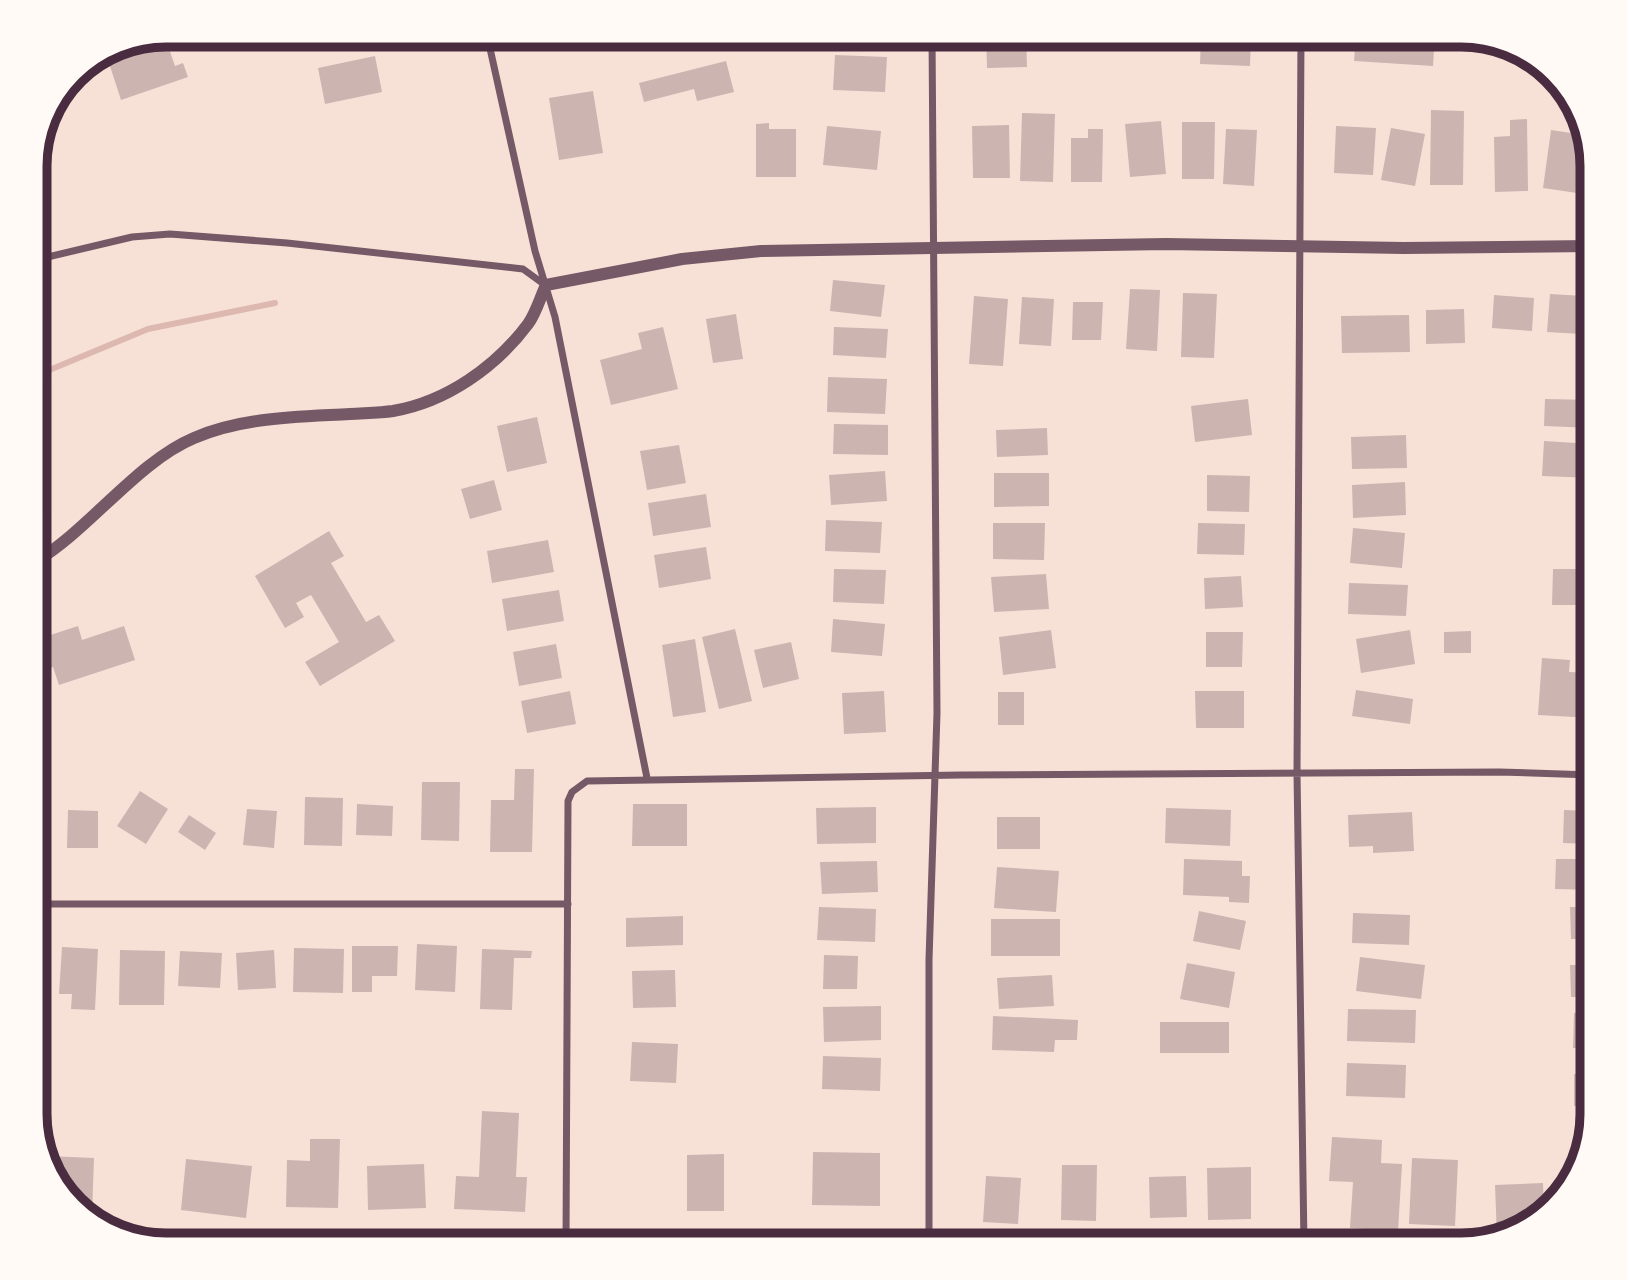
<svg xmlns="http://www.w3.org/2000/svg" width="1627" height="1280" font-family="'Fira Sans',sans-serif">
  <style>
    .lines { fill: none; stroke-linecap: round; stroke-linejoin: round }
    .stream { stroke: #dcb8b0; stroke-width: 6 }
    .building { fill: #ccb4b1 }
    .minor { stroke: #755966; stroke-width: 7 }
    .tertiary { stroke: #755966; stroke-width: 12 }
    .rim { fill: none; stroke: #4a2c40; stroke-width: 9 }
  </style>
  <rect width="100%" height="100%" fill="#f7e1d7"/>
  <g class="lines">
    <path class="stream" d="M35,376l113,-47 127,-26"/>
  </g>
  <path class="building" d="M986,35h40l1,32 -40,1z
    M1201,35l50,1 -1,30 -50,-2z
    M1356,35h58l-1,13 21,2 -1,16 -79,-5z
    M167,43l8,23 8,-3 5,14 -67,23 -12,-37z
    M835,55l52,2 -2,35 -52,-2z
    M375,56l7,36 -57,12 -7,-36z
    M726,61l8,31 -37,9 -3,-12 -50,13 -5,-19z
    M593,91l10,62 -44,7 -10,-62z
    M1431,110l33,1 -1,74h-33z
    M1022,113l33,1 -2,68 -33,-1z
    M1527,119l1,72 -33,1 -1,-55 16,-1v-16z
    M1161,121l5,53 -36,3 -5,-53z
    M1182,122h33l-1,57h-32z
    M769,123v6h27v48h-40v-53z
    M1009,125l1,53h-37l-1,-52z
    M827,126l54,5 -4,39 -54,-5z
    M1336,126l40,2 -3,47 -39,-2z
    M1391,128l34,6 -10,52 -34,-6z
    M1088,129h15l-1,53h-31v-44h17z
    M1226,129l31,1 -3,56 -31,-2z
    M1551,130l34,5 -8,58 -34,-5z
    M833,280l52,5 -4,32 -51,-6z
    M1130,289l30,1 -3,61 -31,-2z
    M1183,293l34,1 -3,64 -33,-1z
    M1550,294l34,2 -2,38 -35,-2z
    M1494,295l40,3 -2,33 -40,-3z
    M974,296l34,3 -5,67 -34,-2z
    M1022,297l32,2 -3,47 -32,-2z
    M1073,302h30l-2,38h-29z
    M1464,309l1,34 -39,1v-34z
    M736,314l7,45 -30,4 -7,-44z
    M1409,315l1,37 -68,1 -1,-37z
    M663,327l15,62 -67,16 -11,-45 42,-11 -4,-16z
    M834,327l54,2 -2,29 -53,-3z
    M828,377l59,2 -2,35 -58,-2z
    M1248,399l4,36 -57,7 -4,-36z
    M1545,399l47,1v28l-48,-2z
    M537,417l10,46 -40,9 -10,-46z
    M834,424l54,1v30l-55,-1z
    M1047,428l1,27 -51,2 -1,-27z
    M1406,435l1,33 -55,1 -1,-32z
    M1544,441l48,3v34l-50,-2z
    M679,445l7,38 -39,7 -7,-39z
    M885,471l2,30 -56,4 -2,-30z
    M994,473h55v33l-55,1z
    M1207,475l43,1 -1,36 -42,-1z
    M494,480l8,30 -32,9 -9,-30z
    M1405,482l1,33 -53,3 -1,-33z
    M706,494l5,33 -58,9 -5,-33z
    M826,520l56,2 -2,31 -55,-2z
    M993,523h52l-1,37 -51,-1z
    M1198,523l47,1 -1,31 -47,-1z
    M1353,528l52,5 -3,35 -52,-5z
    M329,531l15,25 -13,7 35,59 13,-7 16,26 -75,45 -15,-24 34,-20 -28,-47 -15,8 8,14 -19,11 -30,-52z
    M548,540l6,32 -62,11 -5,-32z
    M706,547l5,32 -52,9 -5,-33z
    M834,569l52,1 -2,34 -51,-2z
    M1553,569h39v36h-40z
    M1046,574l3,35 -55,3 -3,-35z
    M1241,576l2,31 -38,2 -1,-31z
    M1349,583l59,2 -2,31 -58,-2z
    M559,590l5,31 -57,10 -5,-32z
    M833,619l52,5 -3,32 -51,-4z
    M78,626l4,14 42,-14 11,34 -76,25 -6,-18 -18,5v-32z
    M735,629l17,72 -33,8 -17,-72z
    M1051,630l5,38 -53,7 -4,-38z
    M1410,630l5,34 -54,9 -5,-34z
    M1471,631v22h-27v-21z
    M1206,632h37l-1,35h-36z
    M695,639l11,73 -33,5 -11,-72z
    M791,642l8,37 -36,9 -9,-38z
    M556,644l6,34 -43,8 -6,-34z
    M1542,658l28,2 -1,12 23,1v45l-54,-3z
    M1356,690l57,9 -3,25 -58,-8z
    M570,691l6,33 -49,9 -6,-32z
    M884,691l2,41 -42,2 -2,-41z
    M1195,691h49v37h-48z
    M998,692h26v33h-26z
    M515,769h19l-2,83h-42l1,-52h23z
    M422,782h38l-1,59 -38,-1z
    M35,788h2l3,53h-5z
    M140,791l28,18 -22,35 -29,-18z
    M305,797l38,1 -1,48 -38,-1z
    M357,804l36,2 -1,30 -36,-1z
    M633,804h54v42h-55z
    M876,807v36l-59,1 -1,-36z
    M1166,808l65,2 -1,36 -65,-3z
    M247,809l30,2 -3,37 -31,-3z
    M68,810l30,1v37h-31z
    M1564,810l28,1v33l-29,-1z
    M1412,812l2,39 -41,2v-7l-24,1 -1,-32z
    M189,815l27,18 -11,17 -27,-18z
    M997,817h43v32h-43z
    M1184,859l58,2v15h8l-1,27 -20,-1v-5l-46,-2z
    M1556,859h36v31l-37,-1z
    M877,861l1,31 -56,2 -2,-32z
    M997,867l62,4 -3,41 -62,-4z
    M819,907l57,2 -1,33 -58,-2z
    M1570,907h22v32h-21z
    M1199,911l47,10 -6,29 -47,-9z
    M1353,913l57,2 -1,30 -57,-2z
    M683,916v29l-57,2v-29z
    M991,919h69v37h-69z
    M417,944l40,2 -2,46 -40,-2z
    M352,946h46l-1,30h-25v16h-20z
    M62,947l36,2 -3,61 -24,-1 1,-15h-13z
    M35,948l8,49 -8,1z
    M294,948l50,1 -1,44 -50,-1z
    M482,949l50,2 -1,7h-17l-2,52 -32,-1z
    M120,950l45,1 -1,54h-45z
    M274,950l2,38 -38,2 -2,-37z
    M180,951l42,2 -2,35 -42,-2z
    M824,955l34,1 -1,33h-34z
    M1360,957l65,8 -4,34 -65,-8z
    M1187,963l48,9 -6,36 -49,-9z
    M1570,965h22v32h-21z
    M675,970l1,37 -43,1 -1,-37z
    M1052,975l2,31 -55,3 -2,-31z
    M881,1006v34l-57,2 -1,-35z
    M1348,1009l68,1 -1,33 -68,-2z
    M1574,1013h18v36l-19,-1z
    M993,1016l85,4 -1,20h-22l-1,12 -62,-2z
    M1160,1022h69v31h-69z
    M632,1042l46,2 -2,39 -46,-2z
    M823,1056l58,2 -1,33 -58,-2z
    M1347,1063l59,2 -1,33 -59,-2z
    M1574,1074h18v32h-18z
    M482,1111l37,2 -3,64h11l-2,35 -71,-3 2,-33 23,1z
    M1332,1137l50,3 -1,23 21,1 -4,67 -48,-3 3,-46 -24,-1z
    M310,1139h30l-2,69 -52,-1 1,-47 23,1z
    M813,1152l67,1v53l-68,-1z
    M724,1154v57h-37v-56z
    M47,1156l47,2 -2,56 -12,-1 -31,-41z
    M1412,1158l46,2 -3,66 -46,-2z
    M186,1159l66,7 -6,52 -65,-8z
    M424,1164l2,44 -58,2 -1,-44z
    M1062,1165h35l-1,56 -35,-1z
    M1251,1167v52l-43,1 -1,-52z
    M986,1176l35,2 -3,46 -35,-2z
    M1186,1176l1,41 -37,1 -1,-41z
    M1543,1183l1,29 -25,20 -22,5 -2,-52z"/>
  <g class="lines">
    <path class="minor" d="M487,35l48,216 20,66 92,461
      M1301,35l-4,738 7,472
      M35,260l97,-23 38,-3 117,9 236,26 22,16
      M35,904h533
      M566,1245l2,-444 4,-9 15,-11 374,-6 538,-3 93,3
      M929,1245v-285l8,-247 -5,-678"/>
    <path class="tertiary" d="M35,562c55,-33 102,-100 159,-124 48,-21 104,-21 156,-24 14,-1 29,-1 43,-3 53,-9 103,-44 135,-87 8,-11 12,-26 18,-39l136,-26 79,-8 405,-7 238,4 188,-2"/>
  </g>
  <path d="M0 0H1627V1280H0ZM166 47H1461A119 119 0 0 1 1580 166V1114A119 119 0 0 1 1461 1233H166A119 119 0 0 1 47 1114V166A119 119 0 0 1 166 47Z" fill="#fffaf5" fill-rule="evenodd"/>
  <path class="rim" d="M166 47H1461A119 119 0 0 1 1580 166V1114A119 119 0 0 1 1461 1233H166A119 119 0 0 1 47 1114V166A119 119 0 0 1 166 47Z"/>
</svg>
